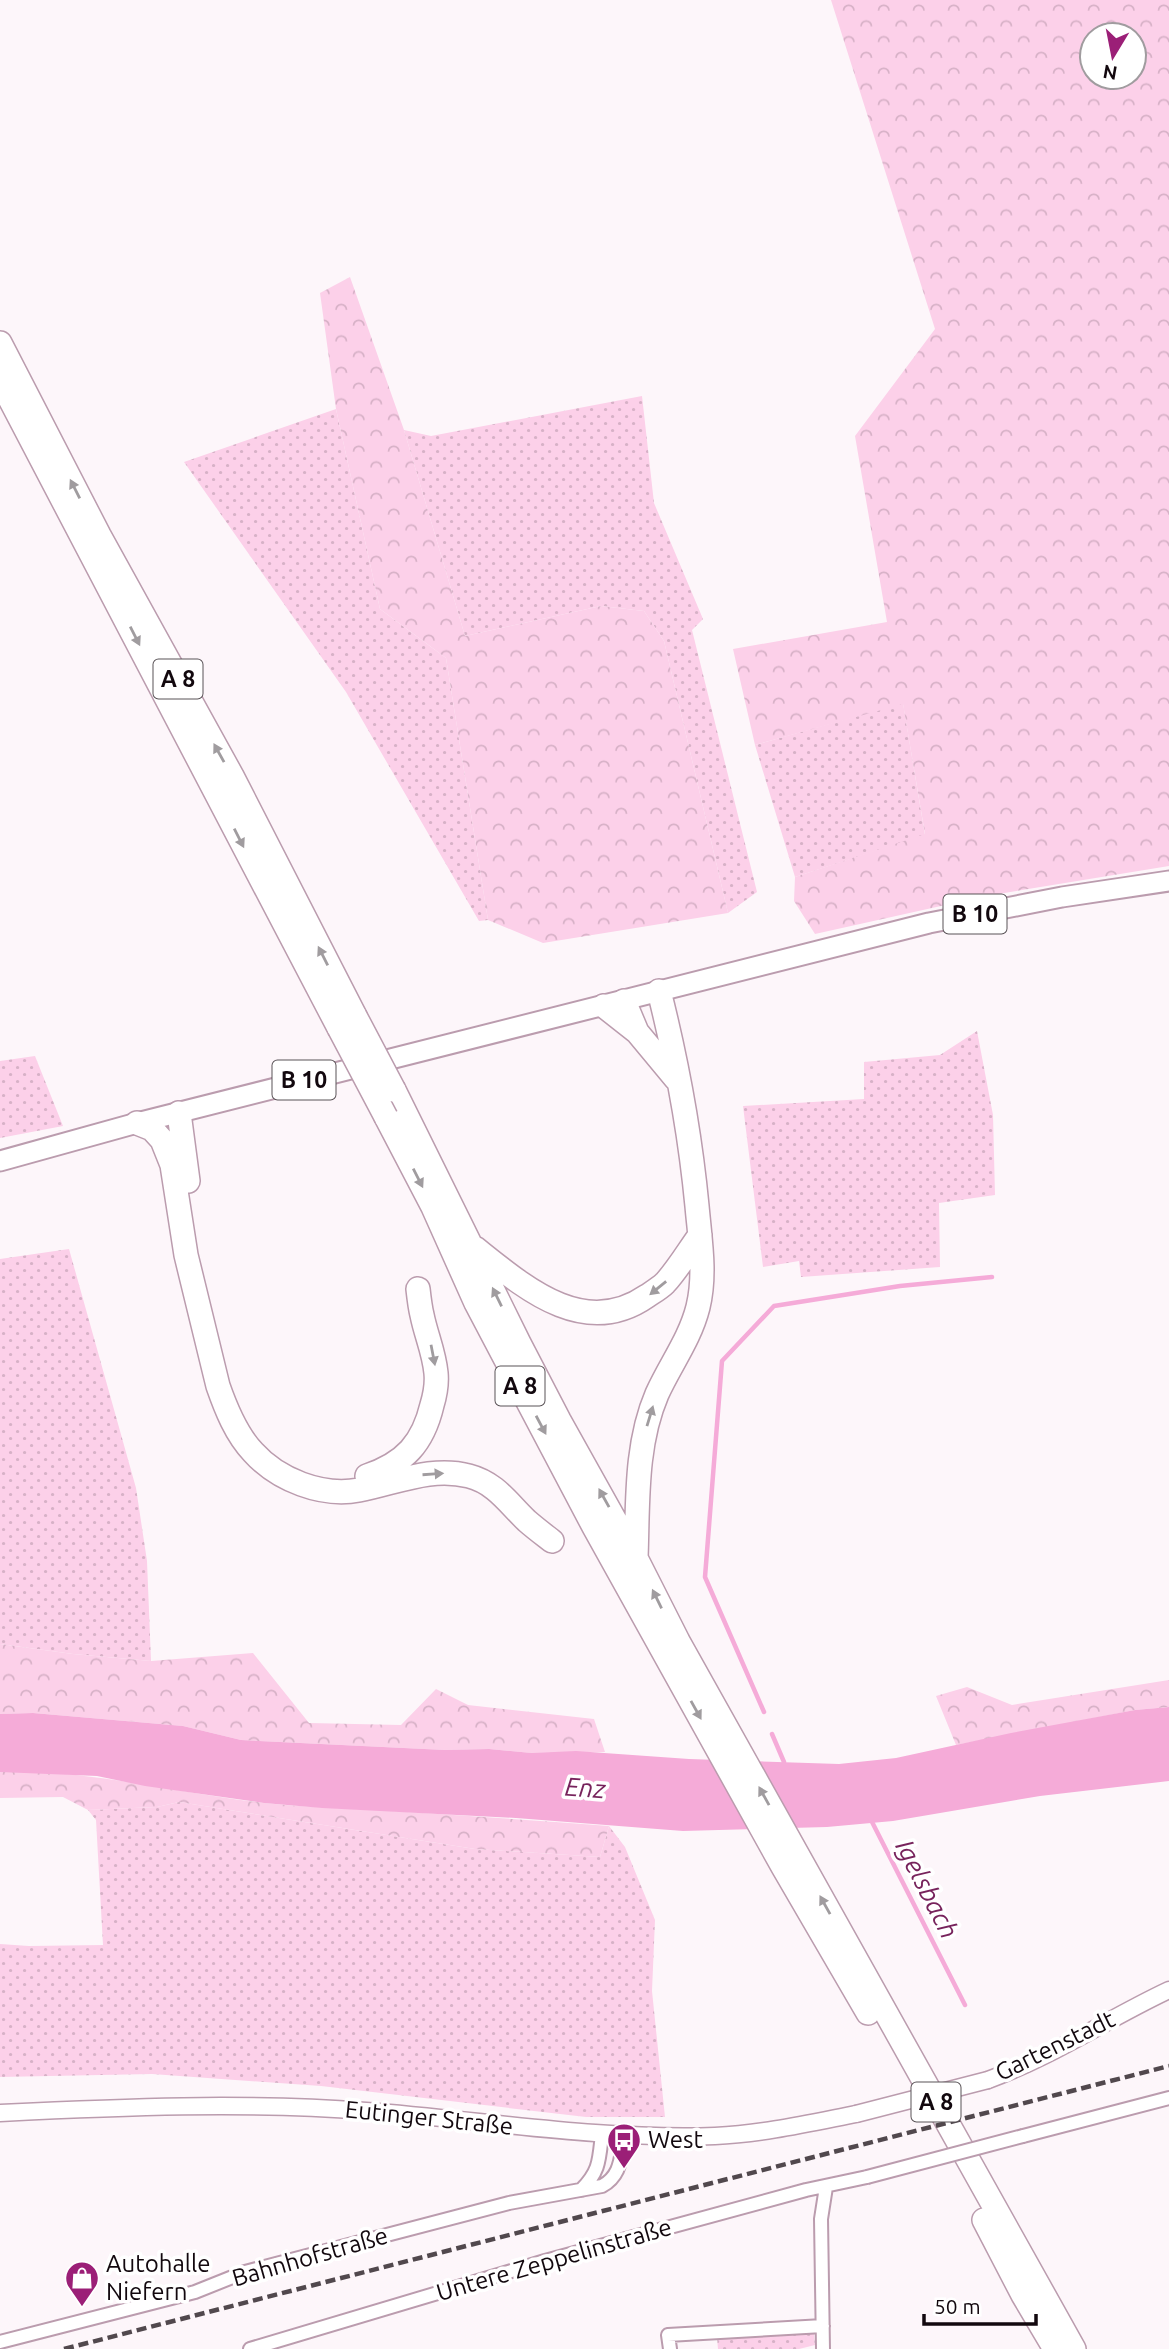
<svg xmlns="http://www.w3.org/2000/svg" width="1169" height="2349" font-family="Ubuntu,sans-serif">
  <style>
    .grass { fill: url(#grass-dots) }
    .forest { fill: url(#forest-crowns); fill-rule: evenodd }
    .water { fill: #f5abd8 }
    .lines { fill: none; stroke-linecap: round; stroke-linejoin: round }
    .stream { stroke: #f5abd8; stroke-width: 4.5 }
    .minor-casing { stroke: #bb9cae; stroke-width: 16 }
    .tertiary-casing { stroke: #bb9cae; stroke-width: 19 }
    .primary-casing { stroke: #bb9cae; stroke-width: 23 }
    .motorway-casing { stroke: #bb9cae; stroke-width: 26 }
    .minor { stroke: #fff; stroke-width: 12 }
    .tertiary { stroke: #fff; stroke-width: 16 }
    .primary { stroke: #fff; stroke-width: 19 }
    .motorway { stroke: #fff; stroke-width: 23 }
    .rail { stroke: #51484d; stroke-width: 4.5; stroke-dasharray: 10 5; stroke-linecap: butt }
    .minor-bridge-casing { stroke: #bb9cae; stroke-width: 16; stroke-linecap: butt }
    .tertiary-bridge-casing { stroke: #bb9cae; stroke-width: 19; stroke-linecap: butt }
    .motorway-bridge-casing { stroke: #bb9cae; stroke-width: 26; stroke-linecap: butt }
    .minor-bridge { stroke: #fff; stroke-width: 12 }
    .tertiary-bridge { stroke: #fff; stroke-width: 16 }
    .motorway-bridge { stroke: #fff; stroke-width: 23 }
    .oneway { fill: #a09c9f }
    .labels { text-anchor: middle; stroke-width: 7; stroke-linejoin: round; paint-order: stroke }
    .shield { fill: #fff; stroke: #595256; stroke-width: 2 }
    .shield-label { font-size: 23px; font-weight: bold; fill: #12080e }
    .street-label { font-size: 24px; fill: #12080e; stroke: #fff }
    .poi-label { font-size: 24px; fill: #12080e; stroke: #fff; text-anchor: start }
    .water-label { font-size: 26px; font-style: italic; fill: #77235c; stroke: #fff }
  </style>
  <defs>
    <pattern id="grass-dots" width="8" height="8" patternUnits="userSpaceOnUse" patternTransform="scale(1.75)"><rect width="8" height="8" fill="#fcd0e9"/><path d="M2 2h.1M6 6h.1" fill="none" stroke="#d7b1c7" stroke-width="1.8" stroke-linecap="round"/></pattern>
    <pattern id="forest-crowns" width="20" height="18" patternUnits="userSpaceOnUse" patternTransform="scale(1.75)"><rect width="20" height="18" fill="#fcd0e9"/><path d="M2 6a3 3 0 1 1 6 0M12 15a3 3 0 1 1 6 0" fill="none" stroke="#d7b1c7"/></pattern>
  </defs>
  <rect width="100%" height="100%" fill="#fdf6fa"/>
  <path class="grass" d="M642,396l12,107 49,116 -11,11 65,262 -29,21 -64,-272 -20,-30 -43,-5 -136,30 -61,-206 27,6z
    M336,409l44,200 66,49 42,262 -9,1 -133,-229 -162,-230z
    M903,703l22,132 -130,42 -40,-132z
    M977,1031l16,84 2,80 -56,8 1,64 -139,10 -2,-16 -36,6 -20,-161 121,-7v-37l76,-7z
    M35,1056l28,70 -63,12v-77z
    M69,1249l67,239 11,73 4,100 -78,-7 -73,-10v-385z
    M179,1802l296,47 125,8 9,-31 16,21 30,73 -3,71 13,126h-79l-265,-31 -169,-12 -152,3v-133l29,2 74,-1 -7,-125 -8,-10 69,-3z
    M814,2333l1,12 -16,4h-81l-1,-11z"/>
  <path class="forest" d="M831,0h338v866l-183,30 -171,38 -21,-33 1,-24 130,-43 -22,-130 -148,41 -22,-96 154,-27 -32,-186 80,-107zM1092,35h42v42h-42z
    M350,277l54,153 61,206 136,-30 43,5 20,30 64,272 -185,30 -55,-23 -42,-262 -66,-49 -44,-200 -16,-116z
    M0,1644l73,10 78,7 102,-8 56,70 92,2 35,-36 32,16 126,14 11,33 -73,1 -43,-4 -44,1 -204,-10 -58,-14 -150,-13 -33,1z
    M1169,1680v27l-34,3 -179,35 -20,-49 31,-9 45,18z
    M0,1772c89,-3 176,21 264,31 37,4 74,5 111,7 78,5 156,10 234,16l-9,31 -125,-8 -296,-47 -22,5 -69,3 -25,-13 -63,1z"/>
  <path class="water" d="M1169,1707v74l-129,15 -147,25 -66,6 -144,4 -167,-13 -194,-10 -58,-5 -119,-17 -48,-10 -97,-4v-58l33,-1 150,13 58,14 204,10 44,-1 43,4 44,-2 113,8 150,5 57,-6 115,-25 124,-23z"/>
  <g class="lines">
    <path class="stream" d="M764,1712l-59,-135 17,-216 52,-55 126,-20 92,-9
      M772,1734l12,28
      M870,1818l95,187"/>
    <g class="minor-casing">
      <path id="minor" d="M1023,2136l146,-38
        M581,2190c19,-19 18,-30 21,-56
        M0,2342l195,-50 50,-20 264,-69 93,-17c20,-11 18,-29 23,-50
        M250,2349l295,-88 261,-71 61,-13
        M670,2349l-2,-14 155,-9
        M823,2349l-2,-130 5,-32"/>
    </g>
    <g class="tertiary-casing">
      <path id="tertiary" d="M988,2080c66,-24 119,-61 181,-90
        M0,2113c122,-6 244,-11 366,-2 117,9 231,29 349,25 47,-2 95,-13 141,-22"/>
    </g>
    <g class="primary-casing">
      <path id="primary" d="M0,1161l137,-38 792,-200 133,-26 107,-16"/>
    </g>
    <g class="motorway-casing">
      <path id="motorway" d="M0,343l99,192 133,241 123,240
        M0,380l339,648
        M624,1001l13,31 39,47
        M604,1006l33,26
        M394,1090l125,253 40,77 77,138 42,83 396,708
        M179,1113l9,68
        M386,1117l47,90 43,96 118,224 189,340 85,146
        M137,1123l15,6 10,11 10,25 14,90 32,131c8,23 18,48 35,66 25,28 69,45 106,38 37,-7 72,-24 110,-14 27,7 39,27 58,45 8,7 16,13 25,20
        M475,1248c49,39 109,92 172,48 6,-4 13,-8 18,-13 13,-14 24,-33 35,-48
        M367,1476c38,-13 56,-33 65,-71 3,-10 5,-22 4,-32 -2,-21 -10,-38 -14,-58 -2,-8 -3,-17 -4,-26
        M636,1558c2,-54 -1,-113 21,-164 13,-29 33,-55 41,-87 8,-33 2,-67 -1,-101 -7,-73 -20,-144 -38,-215
        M984,2220l39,75 32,54"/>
    </g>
    <use href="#minor" class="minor"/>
    <use href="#tertiary" class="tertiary"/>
    <use href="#primary" class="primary"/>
    <use href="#motorway" class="motorway"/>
    <path class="rail" d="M64,2349l1105,-283"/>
    <g class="minor-bridge-casing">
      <path id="minor-bridge" d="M867,2177l156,-41"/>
    </g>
    <g class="tertiary-bridge-casing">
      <path id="tertiary-bridge" d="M856,2114l132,-34"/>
    </g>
    <g class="motorway-bridge-casing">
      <path id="motorway-bridge" d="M355,1016l39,74
        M339,1028l47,89"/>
    </g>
    <use href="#minor-bridge" class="minor-bridge"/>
    <use href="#tertiary-bridge" class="tertiary-bridge"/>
    <use href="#motorway-bridge" class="motorway-bridge"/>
  </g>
  <defs><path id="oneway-solid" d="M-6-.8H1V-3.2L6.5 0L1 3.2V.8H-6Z" transform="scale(1.75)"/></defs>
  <g class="oneway">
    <use href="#oneway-solid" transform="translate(75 489) rotate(-117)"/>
    <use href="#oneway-solid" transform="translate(135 636) rotate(63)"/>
    <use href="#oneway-solid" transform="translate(219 753) rotate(-119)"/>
    <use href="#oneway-solid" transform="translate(239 838) rotate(63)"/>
    <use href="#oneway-solid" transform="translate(323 956) rotate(-117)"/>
    <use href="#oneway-solid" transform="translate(418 1178) rotate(63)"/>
    <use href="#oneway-solid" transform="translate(658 1288) rotate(141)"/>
    <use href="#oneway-solid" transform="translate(497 1297) rotate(-116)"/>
    <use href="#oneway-solid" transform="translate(433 1355) rotate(79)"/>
    <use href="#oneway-solid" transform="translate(650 1416) rotate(-73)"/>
    <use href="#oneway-solid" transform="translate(541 1425) rotate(62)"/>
    <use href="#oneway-solid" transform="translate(433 1474) rotate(-4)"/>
    <use href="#oneway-solid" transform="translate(604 1498) rotate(-119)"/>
    <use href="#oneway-solid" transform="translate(657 1599) rotate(-116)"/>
    <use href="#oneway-solid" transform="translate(696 1710) rotate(61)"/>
    <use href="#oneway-solid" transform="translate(764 1796) rotate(-119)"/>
    <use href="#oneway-solid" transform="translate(825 1905) rotate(-119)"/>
  </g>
  <defs>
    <g id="bus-pin" transform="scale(1.75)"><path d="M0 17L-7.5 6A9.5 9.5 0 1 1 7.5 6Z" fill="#9b1f77" stroke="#fff"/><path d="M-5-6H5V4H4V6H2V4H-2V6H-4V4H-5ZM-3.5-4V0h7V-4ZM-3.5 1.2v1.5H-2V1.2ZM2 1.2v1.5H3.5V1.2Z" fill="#fff"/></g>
    <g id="shop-pin" transform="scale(1.75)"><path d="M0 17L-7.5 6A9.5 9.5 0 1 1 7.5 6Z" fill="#9b1f77" stroke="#fff"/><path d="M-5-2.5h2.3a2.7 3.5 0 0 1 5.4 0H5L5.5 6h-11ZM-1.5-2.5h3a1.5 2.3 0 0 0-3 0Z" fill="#fff"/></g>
  </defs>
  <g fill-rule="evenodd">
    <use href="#bus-pin" x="624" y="2140"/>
    <use href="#shop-pin" x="82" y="2278"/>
  </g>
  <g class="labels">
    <g class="shield">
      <rect x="153.5" y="659.5" width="49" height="39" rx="5"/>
      <rect x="943.5" y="894.5" width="63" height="39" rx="5"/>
      <rect x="272.5" y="1060.5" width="63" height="39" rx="5"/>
      <rect x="495.5" y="1366.5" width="49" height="39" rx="5"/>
      <rect x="911.5" y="2082.5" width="49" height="39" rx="5"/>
    </g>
    <g class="shield-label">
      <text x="178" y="687">A 8</text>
      <text x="975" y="922">B 10</text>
      <text x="304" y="1088">B 10</text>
      <text x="520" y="1394">A 8</text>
      <text x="936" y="2110">A 8</text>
    </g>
    <g class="street-label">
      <text transform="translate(1055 2046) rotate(-26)" y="8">Gartenstadt</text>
      <text transform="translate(429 2118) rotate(6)" y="8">Eutinger Straße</text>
      <text transform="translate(310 2257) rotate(-16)" y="8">Bahnhofstraße</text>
      <text transform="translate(554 2260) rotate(-16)" y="8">Untere Zeppelinstraße</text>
    </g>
    <g class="poi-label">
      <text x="648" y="2148">West</text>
      <text x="106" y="2272">Autohalle<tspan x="106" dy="28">Niefern</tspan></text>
    </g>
    <g class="water-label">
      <text transform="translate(585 1788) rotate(4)" y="9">Enz</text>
      <text transform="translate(927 1889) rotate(63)" y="9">Igelsbach</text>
    </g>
  </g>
  <g transform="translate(1113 56) rotate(190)"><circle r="33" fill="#ffffff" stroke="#a09c9f" stroke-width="2"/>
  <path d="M0-5L12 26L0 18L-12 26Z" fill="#9b1f77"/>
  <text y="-10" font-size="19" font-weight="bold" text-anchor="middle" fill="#12080e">N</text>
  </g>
  <path d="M924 2314v10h112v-10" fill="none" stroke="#12080e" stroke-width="3.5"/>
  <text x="934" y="2314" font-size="21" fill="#12080e" stroke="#ffffff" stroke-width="5" paint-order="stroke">50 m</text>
</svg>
